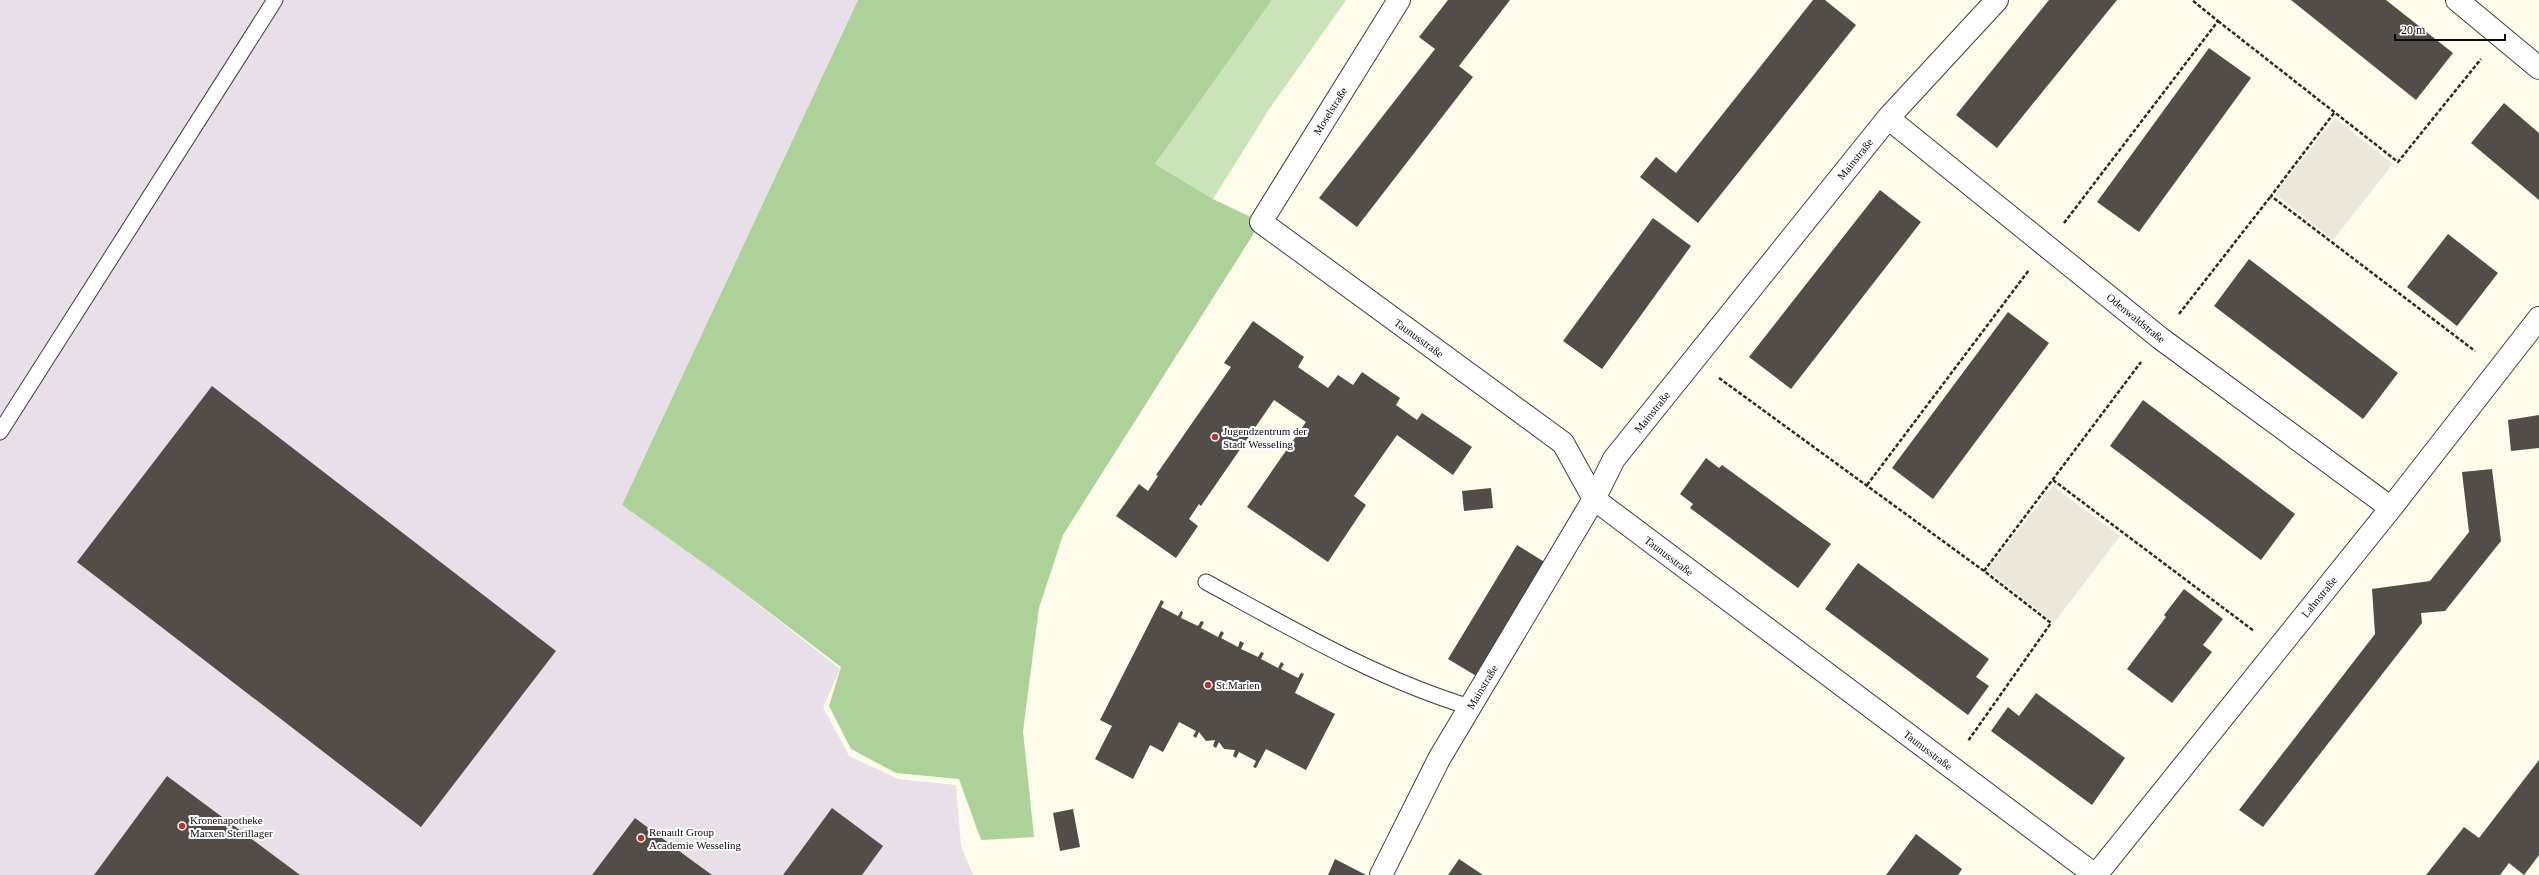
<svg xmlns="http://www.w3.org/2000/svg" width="2539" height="875" font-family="'Times New Roman',serif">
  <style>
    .industrial { fill: #e9dfe9 }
    .green { fill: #cae3b8 }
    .forest { fill: #add299 }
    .plaza { fill: #ebe8db }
    .building { fill: #524d48 }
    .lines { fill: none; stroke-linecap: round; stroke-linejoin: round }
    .lane-casing { stroke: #3d3d3d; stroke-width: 17 }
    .street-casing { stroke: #3d3d3d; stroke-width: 24 }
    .path { stroke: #2c2c2c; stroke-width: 2.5; stroke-dasharray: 4 2; stroke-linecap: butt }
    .lane { stroke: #fff; stroke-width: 15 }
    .street { stroke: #fff; stroke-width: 22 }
    .poi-dot { fill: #ac3831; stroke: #fff; stroke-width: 1.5 }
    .labels { text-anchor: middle; stroke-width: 4; stroke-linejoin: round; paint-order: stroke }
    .street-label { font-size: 11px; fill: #0a0a0a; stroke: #fff }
    .poi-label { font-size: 11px; fill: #0a0a0a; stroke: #fff; text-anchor: start }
  </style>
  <rect width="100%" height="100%" fill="#fdfbea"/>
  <path class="industrial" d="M0,0h858l-236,505 105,75 113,89 -17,38 26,49 49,23 58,6 5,61 12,29h-973z"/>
  <path class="green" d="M1272,0h74l-76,108 -57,91 -58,-35z"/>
  <path class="forest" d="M858,0h414l-117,164 58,35 48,23 -198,313 -24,73 -16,123 11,106 -53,3 -22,-61 -63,-6 -45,-24 -22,-43 12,-39 -114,-87 -105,-75z"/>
  <path class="plaza" d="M2335,118l58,46 -60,76 -58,-46z
    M2053,486l67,50 -66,87 -67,-53z"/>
  <path class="building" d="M1448,0h62l-51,66 14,11 -116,150 -38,-29 116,-149 -16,-12z
    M1813,0h12l31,25 -158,198 -58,-46 16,-20 20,16z
    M2049,0h68l-120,148 -41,-33z
    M2291,0h95l67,53 -37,47z
    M2209,48l42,30 -112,154 -42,-30z
    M2504,103l35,30v67l-68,-57z
    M1880,190l41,32 -130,167 -42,-32z
    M1653,218l38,28 -89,123 -39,-28z
    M2448,234l50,39 -41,53 -50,-39z
    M2249,259l149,114 -35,46 -149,-113z
    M2008,312l41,31 -116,156 -41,-31z
    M1253,321l51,36 -6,10 30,21 10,-13 15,10 9,-13 38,26 -4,7 21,15 5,-7 50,34 -19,28 -56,-40 -43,61 12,9 -38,57 -81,-55 59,-85 -32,-22 -73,106 -2,-2 -10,15 9,7 -22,32 -60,-42 23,-32 9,7 10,-15 -2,-1 75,-108 -7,-4z
    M212,386l344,265 -135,176 -344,-265z
    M2143,400l152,114 -34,46 -151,-114z
    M2539,415v33l-28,3 -3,-31z
    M1706,458l13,10 3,-3 109,79 -33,44 -108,-80 3,-4 -13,-10z
    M2492,469l9,72 -56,70 -24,2 1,10 -159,204 -24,-17 136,-176 -3,-45 58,-8 39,-49 -7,-60z
    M1491,488l2,20 -29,3 -2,-20z
    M1517,545l29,18 -68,114 -30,-18z
    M1858,563l131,96 -13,18 13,9 -21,29 -143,-106z
    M2184,589l39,30 -20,26 9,7 -40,51 -45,-34 39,-52 -2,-2z
    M1161,600l3,2 -3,5 17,9 3,-5 2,1 -2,6 17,8 3,-5 3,1 -3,6 17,9 3,-6 3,2 -3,5 17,9 2,-6 4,2 -3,6 17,8 3,-5 3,1 -3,6 17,9 3,-6 3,2 -3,5 17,9 3,-5 3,1 -9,19 40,21 -29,56 -40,-21 -10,19 -3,-1 3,-6 -17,-9 -3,6 -3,-2 2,-6 -11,-1 -5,-7 -3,6 -3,-2 2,-6 -9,1 -7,-9 -3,6 -3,-2 3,-5 -17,-9 -16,30 -13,-7 -17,34 -38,-20 17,-33 -12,-6z
    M2036,693l89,65 -33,47 -101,-74 17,-24 11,9z
    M2539,760v95l-15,20 -15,-12 -9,12h-74l38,-48 15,11z
    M167,776l133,99h-206z
    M832,808l51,38 -21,29h-79z
    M1073,809l7,38 -20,4 -7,-38z
    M635,818l55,41 22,16h-120z
    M1916,834l46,35 -4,6h-72z
    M1335,859l31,16h-38z
    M1459,859l24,16h-35z"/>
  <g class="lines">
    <g class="lane-casing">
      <path id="lane" d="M0,432l275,-432
        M1206,582c85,46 171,97 264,125"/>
    </g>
    <g class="street-casing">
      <path id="street" d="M1399,0l-138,222 302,221 31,56 501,376
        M2457,0l82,68
        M1888,118l272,220 231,170
        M1381,875l58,-116 155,-260 20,-40 274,-341 109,-118
        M2096,875l295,-367 148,-190"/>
    </g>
    <path class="path" d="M2218,21l180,141 83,-103
      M2334,113l-63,83 204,155
      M2064,223l154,-202 -26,-21
      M2179,314l92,-118
      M1719,378l265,193 67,52 -83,118
      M2053,480l201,151
      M1867,485l162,-215
      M1984,571l157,-209"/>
    <use href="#lane" class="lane"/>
    <use href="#street" class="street"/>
  </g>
  <g class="poi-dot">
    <circle cx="1215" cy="437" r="4"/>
    <circle cx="1208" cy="685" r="4"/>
    <circle cx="182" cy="826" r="4"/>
    <circle cx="641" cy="838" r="4"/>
  </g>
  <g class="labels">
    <g class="street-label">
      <text transform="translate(1330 111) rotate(-58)" y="4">Moselstraße</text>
      <text transform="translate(1855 159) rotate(-51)" y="4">Mainstraße</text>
      <text transform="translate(2136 318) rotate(39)" y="4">Odenwaldstraße</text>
      <text transform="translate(1419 338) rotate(36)" y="4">Taunusstraße</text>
      <text transform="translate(1652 412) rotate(-51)" y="4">Mainstraße</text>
      <text transform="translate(1669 556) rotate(37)" y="4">Taunusstraße</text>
      <text transform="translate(2319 597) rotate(-51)" y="4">Lahnstraße</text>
      <text transform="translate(1482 687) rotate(-59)" y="4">Mainstraße</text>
      <text transform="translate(1928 750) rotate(37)" y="4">Taunusstraße</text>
    </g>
    <g class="poi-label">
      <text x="1223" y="435">Jugendzentrum der<tspan x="1223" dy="13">Stadt Wesseling</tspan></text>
      <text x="1216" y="689">St.Marien</text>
      <text x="190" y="824">Kronenapotheke<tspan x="190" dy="13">Marxen Sterillager</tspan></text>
      <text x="649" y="836">Renault Group<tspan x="649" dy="13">Academie Wesseling</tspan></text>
    </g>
  </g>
  <path d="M2395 34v6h110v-6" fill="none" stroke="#0a0a0a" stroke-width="2"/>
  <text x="2401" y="34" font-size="12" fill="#0a0a0a" stroke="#ffffff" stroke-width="3" paint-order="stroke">20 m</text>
</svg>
